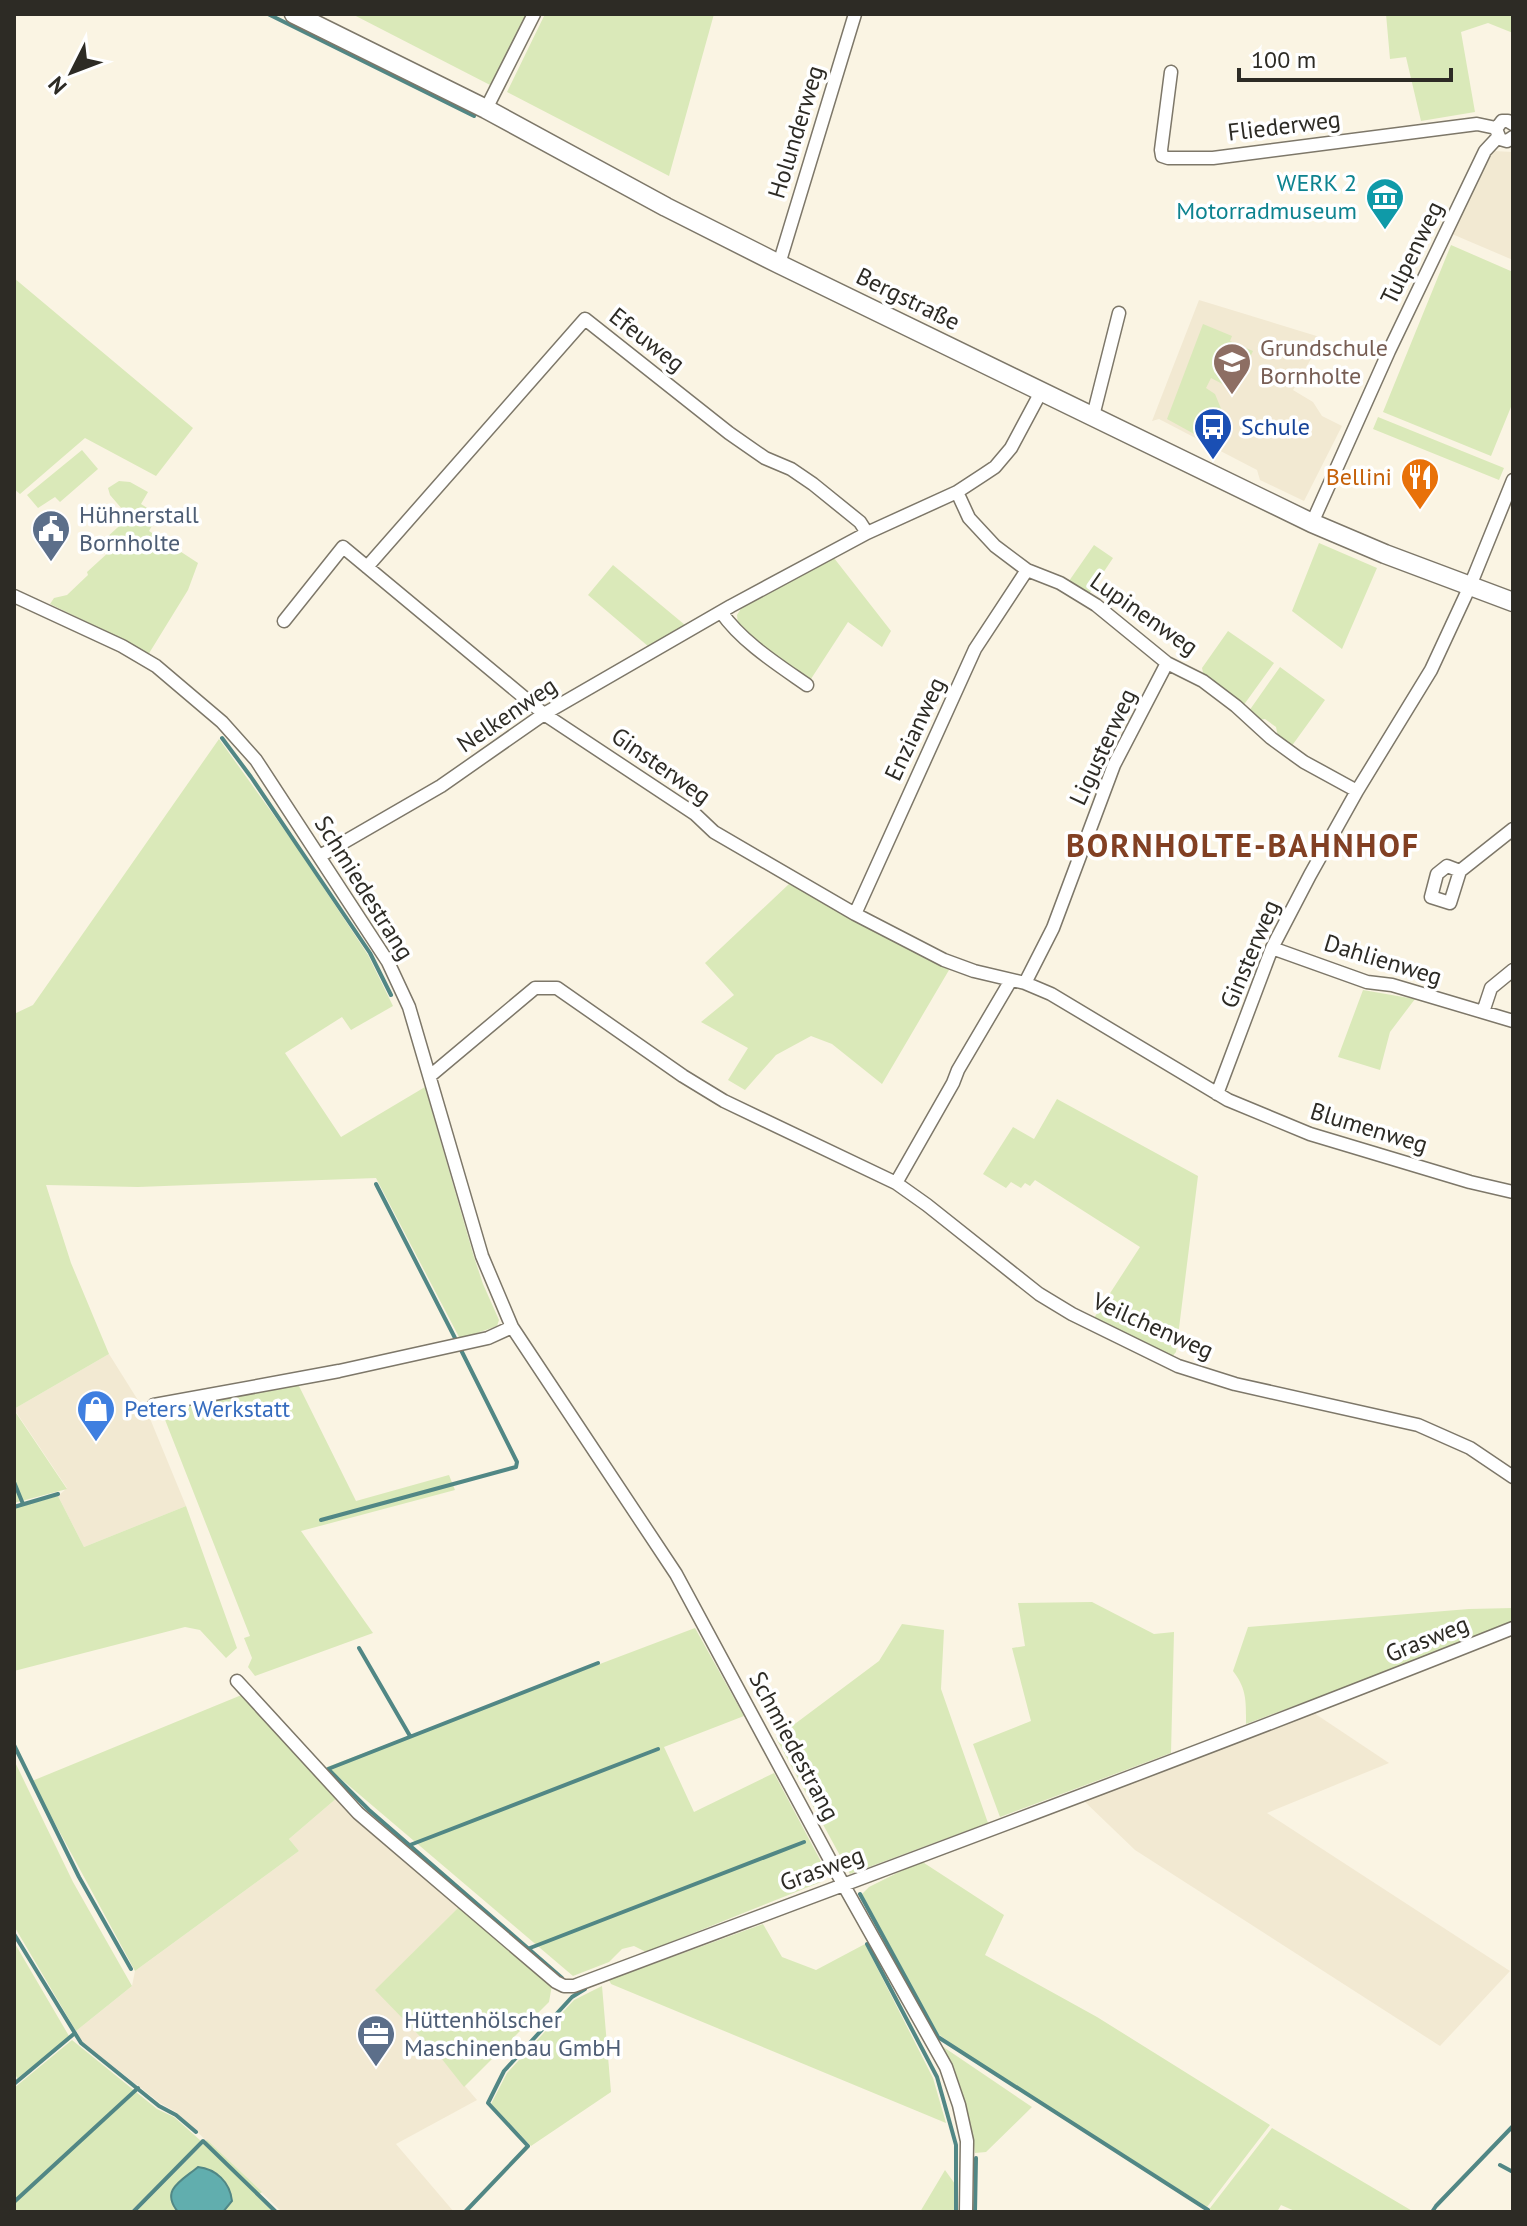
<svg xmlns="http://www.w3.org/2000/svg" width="1527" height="2226" font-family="'PT Sans',sans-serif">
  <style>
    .built { fill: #f2e9d2 }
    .green { fill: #dae9b9 }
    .water { fill: #61aeae; stroke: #518785; stroke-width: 2 }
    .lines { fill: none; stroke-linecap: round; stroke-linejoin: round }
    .stream { stroke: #518785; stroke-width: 4 }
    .street-casing { stroke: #7d7769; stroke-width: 15 }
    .secondary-casing { stroke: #7d7769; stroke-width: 21 }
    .street { stroke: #fff; stroke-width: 12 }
    .secondary { stroke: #fff; stroke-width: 18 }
    .labels { text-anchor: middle; stroke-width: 7; stroke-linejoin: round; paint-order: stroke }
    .street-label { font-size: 24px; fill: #2d2b25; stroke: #fff }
    .culture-label { font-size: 24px; fill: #0d838f; stroke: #fff; text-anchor: end }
    .education-label { font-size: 24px; fill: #785e54; stroke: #fff; text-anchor: start }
    .transit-label { font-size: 24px; fill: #164399; stroke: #fff; text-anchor: start }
    .food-label { font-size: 24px; fill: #c56008; stroke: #fff; text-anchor: end }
    .service-label { font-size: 24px; fill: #4e5e75; stroke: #fff; text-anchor: start }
    .shop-label { font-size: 24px; fill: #366cbe; stroke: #fff; text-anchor: start }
    .district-label { font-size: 32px; font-weight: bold; letter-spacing: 2px; fill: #824023; stroke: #fff }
  </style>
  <rect width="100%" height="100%" fill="#faf4e3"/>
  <path class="built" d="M1493,151l20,1v108l-61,-26z
    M1199,300l124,38 -30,52 20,12 9,14 20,10 -38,75 -44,-21 -3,-10 -98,-51 -7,2z
    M109,1354l42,67 35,85 -102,41 -26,-51 9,-8 -53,-79z
    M1314,1713l75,50 -122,50 243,158 -70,75 -305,-196 -51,-49z
    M338,1797l121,110 -83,83 65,68 36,42 -81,44 58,68h-172l-106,-100 -16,-9 -78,-61 -6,-11 56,-45 3,-15 164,-120 -10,-12z"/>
  <path class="green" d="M352,14h176l-36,72z
    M545,14h169l-45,162 -162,-84z
    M1386,14h127v19l-25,-10 -27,9 14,80 -54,9 -15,-64 -16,2z
    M1451,245l62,27v130l-22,54 -108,-44z
    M14,278l179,150 -37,48 -71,-38 -65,56 -6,-5z
    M1203,324l29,12 -2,5 23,10 -19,39 -23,-12 -5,10 9,6 7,17 -9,20 -17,4 -29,-16z
    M1378,417l126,51 -5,12 -126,-51z
    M82,450l16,19 -38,33 -5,-5 -17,11 -11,-13z
    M119,481l11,1 18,10 -7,12 17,11 -9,16 49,32 -10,27 -40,65 -26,-16 -72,-35 4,-6 13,-3 21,-20 -1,-3 23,-21 -1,-6 -4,-6 24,-22 -19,-22 -2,-7z
    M1319,543l58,25 -35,81 -50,-38z
    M1094,545l19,13 -24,36 -20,-13z
    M834,558l57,73 -9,16 -34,-25 -39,60 -37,-27 -34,-30 -1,-10 5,-8z
    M613,565l72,60 -36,22 -61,-52z
    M1228,631l46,32 -31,43 -39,-29 -2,-9z
    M1280,667l45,33 -34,47 -13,-10 -2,-10 -11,-8 -7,1 -9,-9z
    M219,739l77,107 72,109 25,51 -42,24 -9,-13 -57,36 56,84 84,-50 49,170 9,27 16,36 -2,6 -37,13 -84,-161 -238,9 -92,-2 25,78 38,91 -95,55v-395l19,-9z
    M789,884l160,86 -67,114 -50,-40 -21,-8 -35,19 -31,35 -17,-10 20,-32 -47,-26 33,-27 -29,-32z
    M1363,990l52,9 -25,33 -10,38 -42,-13z
    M1057,1099l141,77 -22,176 -5,6 -77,-40 46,-71 -105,-67 -5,6 -5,-3 -4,5 -10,-6 -5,6 -23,-14 30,-47 21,12z
    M297,1382l59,119 93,-26 6,15 -154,41 72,102 -118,43 -7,-9 4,-9 -8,-20 6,-2 -90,-229z
    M14,1410l53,79 -53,14z
    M58,1496l26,51 102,-41 51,142 -11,10 -26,-28 -15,-3 -171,44v-163z
    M1092,1602l62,32 20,-2 -3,121 -171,64 -27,-73 58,-23 -19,-73 13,-2 -7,-43z
    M1513,1608v17l-267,99c0,-22 1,-35 -13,-53l15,-44 221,-18z
    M902,1624l42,6 -3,59 47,134 -138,51 -74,-136 103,-77z
    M695,1628l49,88 -80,31 30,65 80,-39 52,98 -5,11 -175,70 -12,-6 -12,3 -13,13 -36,14 -246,-209z
    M244,1694l94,103 -49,42 10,12 -164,120 -103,-190z
    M14,1760l59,122 59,104 -56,45 -62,-105z
    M921,1861l83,54 -19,40 112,62 173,108 -63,82 -245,-156 -24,-17 -76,-140 7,-7z
    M459,1907l93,78 -3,17 -85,85 -23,-29 -66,-68z
    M763,1924l19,33 34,13 49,-26 68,134 13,45 -335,-139 -2,-4z
    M14,1942l55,94 -51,43 -4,-6z
    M602,1986l9,106 -80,54 -40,-42 16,-31 67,-73z
    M72,2040l85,69 17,8 27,24 -71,71h-116v-124z
    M936,2042l96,65 -46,45 -11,1c-4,-40 -18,-77 -39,-111z
    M1272,2128l142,84h-117l-16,-7 -4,7h-70z
    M207,2140l55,52 -5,4 16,16h-137z
    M945,2170l10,14 -1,28h-34z"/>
  <path class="water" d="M198,2167c18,2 32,15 34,34l-9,11h-45c-18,-22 3,-31 20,-45z"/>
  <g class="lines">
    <path class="stream" d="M268,14l206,102
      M222,738l29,39 119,176 21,42
      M376,1184l79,154
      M14,1482l9,22
      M14,1507l44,-13
      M321,1520l195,-53 1,-5 -56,-112
      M359,1648l51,88
      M14,1745l65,132 52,92
      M410,1845l248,-96
      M860,1894l78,143 270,173
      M14,1934l67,109 78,63 17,9 20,17
      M867,1944l70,133 19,68v67
      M530,1948l274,-106
      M562,1978l-193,-168 -41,-41 270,-106
      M14,2084l61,-51
      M1500,2165l13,7
      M14,2202l124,-114
      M133,2212l70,-71 73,71
      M465,2212l63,-66 -40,-43 16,-32 68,-74 13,-8
      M975,2212l1,-54
      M1432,2212l4,-6 77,-80"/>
    <g class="street-casing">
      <path id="street" d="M1171,72l-10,78 1,6 6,2h45l264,-34 19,4
        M486,109l48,-95
        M1513,124l-5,-3h-6l-6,8 4,10 7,2 6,-4
        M779,264l76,-250
        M1093,416l26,-103
        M957,492l12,26 26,28 32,24 33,13 36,22 71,58 36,18 33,25 35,32 33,24 53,29
        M1312,523l77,-172 96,-200 13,-14
        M367,567l218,-248 144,114 36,25 26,11 22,15 47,38 7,11
        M14,596l108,50 34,20 66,56 34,38 132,202 21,45 73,249 30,71 164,247 167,310 103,183 13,38 8,36 -1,71
        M721,612c21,30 56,52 86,73
        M284,621l59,-74 201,167 151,100 19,18 141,82 89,46 30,11 51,12 26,11 177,106 82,34 160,48 43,10
        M320,856l121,-70 103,-72 187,-108 136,-73 90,-41 26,-17 12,-8 16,-19 31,-58
        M1460,871l-13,-5 -10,8 -6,23 19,6 10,-32 53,-42
        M855,914l120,-265 52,-79
        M1272,948l95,34 25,3 121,36
        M1025,983l28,-55 61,-163 53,-102
        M1483,1012l8,-24 22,-18
        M430,1076l105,-88h22l126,88 41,25 172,82 31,22 112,89 33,20 106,52 57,18 183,41 52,23 43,29
        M1217,1094l55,-146 38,-73 47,-84 74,-121 39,-84 43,-106
        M896,1183l57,-100 5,-13 53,-90
        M154,1405l185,-34 149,-33 24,-11
        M237,1681l121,132 198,169 8,4h10c314,-118 628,-234 939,-358"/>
    </g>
    <g class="secondary-casing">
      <path id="secondary" d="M294,14l192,95 180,98 113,57 533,259 73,31 128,48"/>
    </g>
    <use href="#street" class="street"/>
    <use href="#secondary" class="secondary"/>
  </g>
  <defs>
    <g id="museum-pin" transform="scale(2)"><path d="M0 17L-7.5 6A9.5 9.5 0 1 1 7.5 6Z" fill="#0f9aa8" stroke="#fff"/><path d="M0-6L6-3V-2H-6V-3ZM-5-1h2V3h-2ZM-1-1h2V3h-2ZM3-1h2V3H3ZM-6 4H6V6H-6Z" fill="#fff"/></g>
    <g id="school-pin" transform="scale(2)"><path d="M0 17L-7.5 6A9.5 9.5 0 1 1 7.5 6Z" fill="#8d6e63" stroke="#fff"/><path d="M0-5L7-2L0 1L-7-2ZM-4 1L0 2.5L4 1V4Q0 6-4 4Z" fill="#fff"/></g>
    <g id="bus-pin" transform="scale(2)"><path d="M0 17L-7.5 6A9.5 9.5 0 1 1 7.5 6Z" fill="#1a4fb4" stroke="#fff"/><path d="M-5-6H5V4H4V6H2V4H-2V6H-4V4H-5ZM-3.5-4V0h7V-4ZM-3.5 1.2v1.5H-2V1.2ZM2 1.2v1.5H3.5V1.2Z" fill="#fff"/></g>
    <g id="restaurant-pin" transform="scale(2)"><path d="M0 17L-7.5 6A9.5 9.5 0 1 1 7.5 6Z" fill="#e8710a" stroke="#fff"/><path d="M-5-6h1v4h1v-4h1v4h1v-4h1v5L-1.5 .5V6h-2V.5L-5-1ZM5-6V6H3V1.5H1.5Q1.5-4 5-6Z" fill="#fff"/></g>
    <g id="civic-pin" transform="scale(2)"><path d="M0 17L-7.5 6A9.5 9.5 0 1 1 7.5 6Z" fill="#5c6f8a" stroke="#fff"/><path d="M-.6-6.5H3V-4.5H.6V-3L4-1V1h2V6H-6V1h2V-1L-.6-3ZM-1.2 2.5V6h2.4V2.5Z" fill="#fff"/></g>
    <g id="shop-pin" transform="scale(2)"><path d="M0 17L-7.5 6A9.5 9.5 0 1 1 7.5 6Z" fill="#3f7fe0" stroke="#fff"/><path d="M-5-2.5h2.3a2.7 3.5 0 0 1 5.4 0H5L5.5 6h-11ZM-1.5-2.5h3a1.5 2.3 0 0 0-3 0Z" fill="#fff"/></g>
    <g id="office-pin" transform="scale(2)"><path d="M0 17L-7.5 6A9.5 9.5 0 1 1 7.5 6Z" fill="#5c6f8a" stroke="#fff"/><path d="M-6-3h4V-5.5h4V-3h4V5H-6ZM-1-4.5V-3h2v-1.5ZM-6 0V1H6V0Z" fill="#fff"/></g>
  </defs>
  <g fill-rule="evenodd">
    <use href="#museum-pin" x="1385" y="197"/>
    <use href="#school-pin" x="1232" y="362"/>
    <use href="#bus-pin" x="1213" y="427"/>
    <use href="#restaurant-pin" x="1420" y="477"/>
    <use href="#civic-pin" x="51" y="529"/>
    <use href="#shop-pin" x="96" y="1409"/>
    <use href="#office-pin" x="376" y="2034"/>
  </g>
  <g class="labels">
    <g class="street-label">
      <text transform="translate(1284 126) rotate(-7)" y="8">Fliederweg</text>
      <text transform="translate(796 132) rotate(-73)" y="8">Holunderweg</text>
      <text transform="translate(1412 253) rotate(-64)" y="8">Tulpenweg</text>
      <text transform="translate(908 299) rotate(26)" y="8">Bergstraße</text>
      <text transform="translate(647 340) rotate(38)" y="8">Efeuweg</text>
      <text transform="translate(1144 614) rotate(35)" y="8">Lupinenweg</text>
      <text transform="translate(507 715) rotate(-34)" y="8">Nelkenweg</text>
      <text transform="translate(915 729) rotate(-65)" y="8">Enzianweg</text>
      <text transform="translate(1103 747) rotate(-65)" y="8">Ligusterweg</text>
      <text transform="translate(661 766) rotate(35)" y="8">Ginsterweg</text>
      <text transform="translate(364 888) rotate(58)" y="8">Schmiedestrang</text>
      <text transform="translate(1250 954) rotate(-67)" y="8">Ginsterweg</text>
      <text transform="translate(1383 960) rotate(17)" y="8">Dahlienweg</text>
      <text transform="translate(1369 1128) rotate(17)" y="8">Blumenweg</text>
      <text transform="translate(1153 1326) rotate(24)" y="8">Veilchenweg</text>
      <text transform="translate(1427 1639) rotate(-22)" y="8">Grasweg</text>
      <text transform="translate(794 1746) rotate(62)" y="8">Schmiedestrang</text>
      <text transform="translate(822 1869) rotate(-20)" y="8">Grasweg</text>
    </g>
    <g class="culture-label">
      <text x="1357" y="191">WERK 2<tspan x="1357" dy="28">Motorradmuseum</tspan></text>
    </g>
    <g class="education-label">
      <text x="1260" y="356">Grundschule<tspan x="1260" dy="28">Bornholte</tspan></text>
    </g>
    <g class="transit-label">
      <text x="1241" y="435">Schule</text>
    </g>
    <g class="food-label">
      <text x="1392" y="485">Bellini</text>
    </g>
    <g class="service-label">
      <text x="79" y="523">Hühnerstall<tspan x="79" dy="28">Bornholte</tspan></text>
      <text x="404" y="2028">Hüttenhölscher<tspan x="404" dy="28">Maschinenbau GmbH</tspan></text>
    </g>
    <g class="shop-label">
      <text x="124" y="1417">Peters Werkstatt</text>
    </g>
    <g class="district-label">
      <text x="1243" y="857">BORNHOLTE-BAHNHOF</text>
    </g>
  </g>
  <rect width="1527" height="2226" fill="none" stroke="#2d2b25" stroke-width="32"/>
  <g transform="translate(72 72) rotate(228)" stroke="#ffffff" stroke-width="6" paint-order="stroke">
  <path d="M0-6L14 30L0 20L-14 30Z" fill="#2d2b25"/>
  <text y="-12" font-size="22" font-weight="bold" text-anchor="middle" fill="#2d2b25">N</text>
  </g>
  <path d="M1239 68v12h212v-12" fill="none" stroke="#2d2b25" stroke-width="4"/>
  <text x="1251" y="68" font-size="24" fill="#2d2b25" stroke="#ffffff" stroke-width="6" paint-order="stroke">100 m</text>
</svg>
